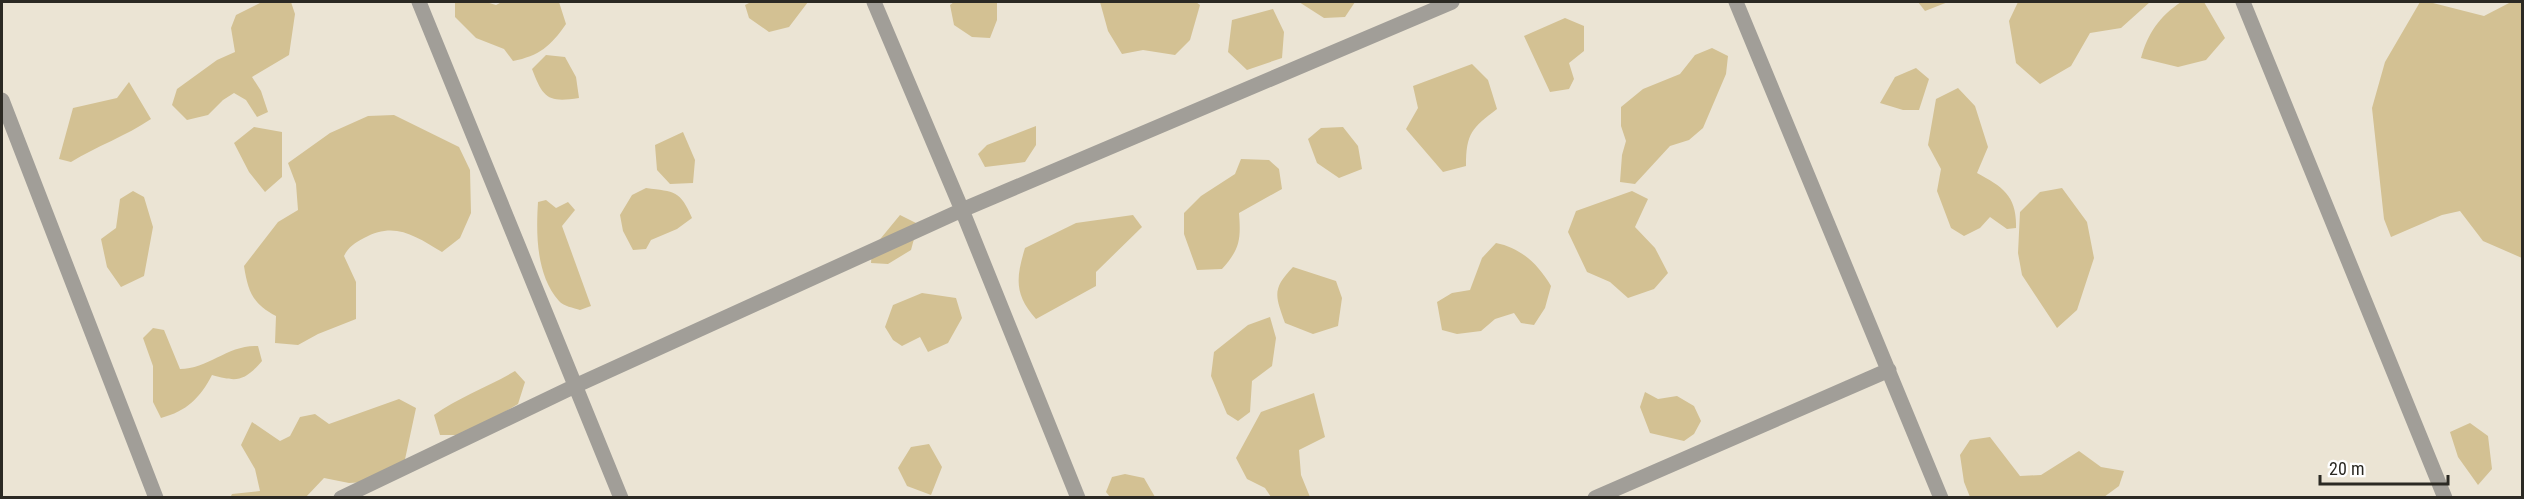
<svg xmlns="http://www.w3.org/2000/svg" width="2524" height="499" font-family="'Roboto Condensed',sans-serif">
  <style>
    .green { fill: #d3c193 }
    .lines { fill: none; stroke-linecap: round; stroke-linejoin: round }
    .street { stroke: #a19e98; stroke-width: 15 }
  </style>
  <rect width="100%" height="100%" fill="#ebe4d4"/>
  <path class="green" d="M262,2h29l4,12 -6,41 -37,22 9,14 7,21 -11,5 -11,-17 -12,-7 -11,7 -15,15 -21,5 -15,-15 5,-16 40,-29 18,-8 -4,-24 5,-13z
    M455,2h31l10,3 6,-3h57l7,22c-15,22 -27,32 -53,37l-9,-12 -28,-11 -21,-21z
    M751,2h57l-19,25 -20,5 -20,-14 -4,-13z
    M954,2h43v18l-7,18 -18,-1 -18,-12 -4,-20z
    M1100,2h96l4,3 -10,35 -15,15 -32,-5 -21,4 -14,-23z
    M1299,2h56l-10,15 -21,1z
    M1918,2h30l-23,9z
    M2018,2h132l-29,26 -31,5 -19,33 -31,18 -24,-21 -7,-42z
    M2181,2h23l21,36 -19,22 -28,7 -37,-9c7,-25 18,-41 40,-56z
    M2420,2h9l55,14 27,-14h11v256l-39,-17 -23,-30 -18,4 -51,22 -7,-18 -12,-111 13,-46z
    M1273,9l11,23 -2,26 -35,12 -19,-18 4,-32z
    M1565,18l19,8v25l-15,12 5,16 -5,10 -19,3 -26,-56z
    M1712,48l16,8 -2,18 -23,54 -14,12 -19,6 -35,38 -15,-2 2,-27 4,-14 -5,-15v-19l22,-18 37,-15 15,-19z
    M546,55l19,2 11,20 3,21c-31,5 -36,0 -47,-29z
    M1472,64l16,16 9,29c-25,19 -31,24 -31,57l-23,6 -37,-43 12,-21 -5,-22z
    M1916,68l13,11 -10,31h-16l-23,-7 15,-26z
    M129,82l22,37c-25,17 -54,27 -80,43l-12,-3 14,-51 44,-10z
    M1958,88l17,18 13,41 -11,26c26,14 40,23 39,55l-9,1 -17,-12 -10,11 -16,8 -13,-8 -14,-37 4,-22 -13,-24 8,-46z
    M394,115l65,32 11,23 1,43 -11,25 -18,14c-27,-16 -47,-31 -78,-14 -9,5 -15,8 -20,18l12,26v37l-38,15 -20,11 -23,-2 1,-27c-23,-12 -28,-24 -32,-50l34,-44 20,-12 -2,-26 -8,-21 42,-30 38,-17z
    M1036,126v19l-11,17 -40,5 -7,-13 9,-9z
    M254,127l28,5v45l-17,15 -16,-20 -15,-29z
    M1343,127l15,19 4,23 -23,9 -22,-15 -9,-24 13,-11z
    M683,132l12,28 -2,23 -23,1 -13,-14 -2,-25z
    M1241,159l28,1 10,9 3,20 -43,24c2,26 1,36 -17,56l-25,1 -13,-36v-21l17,-17 34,-22z
    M646,188c29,4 34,2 46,30l-15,11 -26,11 -5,9 -13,1 -10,-19 -3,-16 12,-20z
    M2062,188l25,34 7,36 -17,52 -20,18 -35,-53 -4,-22 2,-41 20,-20z
    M133,191l11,6 9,30 -9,49 -23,11 -14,-20 -6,-28 15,-11 4,-29z
    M1632,191l16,8 -13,28 20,21 13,25 -14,16 -26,9 -18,-16 -23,-10 -19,-40 8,-21z
    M546,200l10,8 12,-6 7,8 -13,16 29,80 -11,4c-6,-2 -17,-4 -21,-9 -23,-26 -23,-67 -21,-99z
    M900,215l18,9 -7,26 -23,14 -17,-1 1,-14z
    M1133,215l9,12 -46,45v14l-60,33c-22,-25 -20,-41 -11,-71l51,-25z
    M1496,243c25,5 42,21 55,43l-6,22 -11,17 -13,-2 -7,-10 -19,6 -14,12 -24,3 -15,-4 -5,-28 15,-9 18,-3 12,-32z
    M1293,267l43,14 6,17 -4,28 -25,8 -28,-11c-10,-28 -13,-34 8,-56z
    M922,293l34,5 6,20 -14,25 -20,9 -8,-15 -18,9 -9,-6 -8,-13 8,-22z
    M1270,317l6,21 -4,28 -20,15 -2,31 -12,9 -11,-7 -16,-38 3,-24 34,-27z
    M153,328l11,2 16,39c28,0 49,-25 78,-23l4,15c-18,21 -25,21 -50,14 -12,23 -25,36 -51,43l-8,-16v-36l-10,-28z
    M515,371l10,11 -7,22 -52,31h-26l-6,-20c25,-18 54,-28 81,-44z
    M1645,392l13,7 19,-3 17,10 7,15 -7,13 -10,7 -34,-8 -10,-26z
    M1314,393l11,44 -26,13 2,25 9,22h-39l-6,-9 -18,-9 -11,-21 25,-46z
    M399,399l17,9 -12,56 -23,17 -32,2 -25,-5 -18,19 -76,1 2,-4 28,-3 -5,-22 -14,-24 11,-23 28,19 10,-5 10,-19 15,-3 14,10z
    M2470,423l18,13 4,33 -14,16 -20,-28 -8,-25z
    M1990,437l30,39 21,-1 38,-24 22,16 23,4 -5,15 -15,11h-134l-6,-15 -4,-27 10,-15z
    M929,444l13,23 -11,28 -24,-9 -9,-18 13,-21z
    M1125,474l19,4 11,19h-45l-4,-5 6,-15z"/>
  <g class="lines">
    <path class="street" d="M419,2l202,496
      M874,2l88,208 116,288
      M1736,2l205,496
      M2243,2l202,496
      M2,100l154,398
      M341,498l234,-112 387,-176 490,-208
      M1595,498l294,-128"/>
  </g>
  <rect width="2524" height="499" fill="none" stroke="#2b2923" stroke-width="6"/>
  <path d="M2320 475v9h128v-9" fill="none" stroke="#2b2923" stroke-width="3"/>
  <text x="2329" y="475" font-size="18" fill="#2b2923" stroke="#ffffff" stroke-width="4.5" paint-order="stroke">20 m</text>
</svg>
